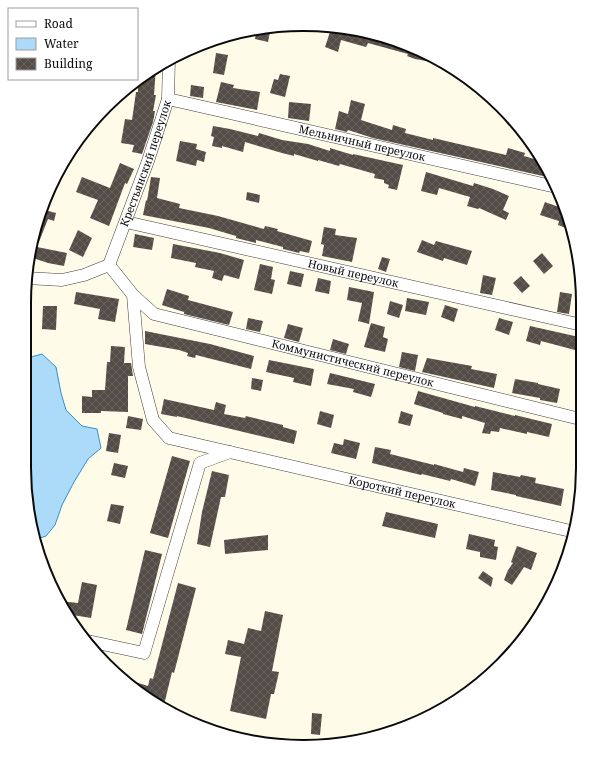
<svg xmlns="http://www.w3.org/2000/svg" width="607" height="771" font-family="'Noto Serif',serif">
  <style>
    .water { fill: #abdbf8; stroke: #3090d2 }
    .building { fill: url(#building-cross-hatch) }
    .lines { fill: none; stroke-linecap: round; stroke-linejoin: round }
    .street-casing { stroke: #3e3e3e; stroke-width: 13 }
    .street { stroke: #fff; stroke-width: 12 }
    .labels { text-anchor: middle; stroke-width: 4; stroke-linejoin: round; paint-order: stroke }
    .street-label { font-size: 11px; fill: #0b0b0b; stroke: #fff }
    .rim { fill: none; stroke: #0b0b0b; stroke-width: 2 }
  </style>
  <defs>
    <pattern id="building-cross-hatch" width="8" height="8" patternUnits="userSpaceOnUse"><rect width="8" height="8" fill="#544c47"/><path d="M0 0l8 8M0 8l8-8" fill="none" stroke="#68615d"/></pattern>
  </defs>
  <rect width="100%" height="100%" fill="#fffbe9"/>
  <path class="water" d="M42,354l14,13 5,26 5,17 16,16 15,3 4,19 -13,11 -14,23 -12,23 -7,20 -9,11 -12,4 -10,-73v-108z"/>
  <path class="building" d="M332,26l44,7 51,20 17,10 -1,1 -28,-5 -8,-3 1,-2 -40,-11 -2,4 -25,-7 -3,12 -13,-5z
    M266,27h5l-3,15 -13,-3 2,-10z
    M216,53l12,2 -4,20 -11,-2z
    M156,67l-2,28h2l-3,16h2l-2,11 -11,32 -10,-2 2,-7 -13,-2 4,-24 7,1 4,-28h2v-12z
    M280,74l10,2 -5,21 -15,-4 4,-14 4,1z
    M221,82l13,3 -1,3 27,4 -3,18 -41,-8z
    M191,85l13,2 -1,11 -13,-2z
    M351,100l14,4 -4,16 31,10 1,-5 13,4 -1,4 28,7v-2l73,17 2,-7 17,5 -1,3 20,6 8,16 -179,-40 -25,-8 -1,2 -12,-3 4,-18 9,3z
    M289,102l22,2 -2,17 -21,-3z
    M213,126l17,3 28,7 1,-3 23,7 26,4 22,7v-3l23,7v-1l50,11 -6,25 -9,-2 1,-3 -5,-2v-3l-10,-2 1,-4 -35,-10 -1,2 -21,-6v1l-24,-7v2l-12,-3 -37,-11 -2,10 -21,-6v2l-10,-2 2,-9 -3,-1z
    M180,141l17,3 -1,5 10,3 -2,10 -7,-2 -1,6 -20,-5z
    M120,163l14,6 -7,15 -2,-1 -16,43 -19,-8 8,-18 -22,-8 6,-15 28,11z
    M426,172l47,14 1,-3 19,6 16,7 -6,14 6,3 -3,7 -27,-12 -1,1 -11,-3 3,-9 -31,-9 -2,7 -16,-4z
    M151,177l9,1 -3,20 23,6 -1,4 39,8 46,13 1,-3 13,3 -1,2 35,10 -3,12 -9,-2 -1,2 -16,-4v-2l-27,-7v3l-20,-5v-2l-27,-8 -66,-13 3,-15 1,1z
    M247,192l13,3 -1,8 -13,-3z
    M545,202l22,8 4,20 -13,-5 1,-4 -19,-6z
    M41,209l15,4 -2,8 -6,-2 -11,28 30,6 -3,13 -16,-3 -18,-6 9,-44z
    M324,227l12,2 -1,6 22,3 -5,24 -30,-6 2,-11 -3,-1z
    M78,230l14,8 -9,19 -14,-7z
    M135,234l19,4 -2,12 -19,-3z
    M422,240l12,5 2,-4 36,10 -5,14 -23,-7 -1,3 -26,-9z
    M173,244l47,9 24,7 -5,19 -15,-4 -2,6 -10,-3 2,-7 -19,-4 1,-4 -25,-5z
    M542,253l11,13 -9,8 -11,-13z
    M382,257l8,2 -4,13 -8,-3z
    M260,264l13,3 -2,12 4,1 -3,14 -18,-4z
    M290,271l14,3 -3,13 -14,-3z
    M483,275l13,3 -4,17 -12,-2z
    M521,276l9,10 -8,7 -9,-10z
    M318,278l13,3 -2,13 -14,-3z
    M349,287l25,5 -5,32 -11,-3 4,-18 -15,-3z
    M167,289l22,7 -1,4 45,12 -4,13 -45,-11v-2l-22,-7z
    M76,292l43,7 -4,23 -17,-3 2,-10 -26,-5z
    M560,292l12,2 -3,20 -12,-2z
    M407,298l22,4 -3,13 -21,-4z
    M390,301l13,4 -4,13 -12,-4z
    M445,305l13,4 -4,13 -13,-5z
    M43,306h14l-1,24 -14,-1z
    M248,318l15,3 -3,11 -14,-3z
    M499,318l14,4 -4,13 -14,-5z
    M371,323l14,4 -2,10 5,2 -3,13 -21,-5z
    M288,324l15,4 -4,14 -15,-4z
    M530,326l49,11 -4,13 -34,-9 -1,4 -14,-4z
    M145,331l65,13 44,12 -3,13 -55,-14 -1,3 -8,-2 1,-3 -9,-3 -34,-6z
    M333,339l16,5 -3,10 -16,-4z
    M111,346l14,1 -1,16h7l2,13h-5v36l-27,-1v2h-19v-17l10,1v-7h13l2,-28h3z
    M402,352l16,3 -3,16 -16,-4z
    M427,358l45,8 -1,3 26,5 -3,14 -72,-16z
    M269,360l45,9 -3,17 -18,-4 1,-4 -28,-6z
    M330,373l45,11 -4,13 -18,-5 1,-3 -27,-5z
    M252,378l11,2 -2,11 -10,-2z
    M515,379l23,4v1l22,5 -3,14 -17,-3v-2l-28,-5z
    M418,391l57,16v-1l40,10v-1l37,9 -3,13 -22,-5v2l-27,-6 -1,4 -8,-1 -1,3 -8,-1 3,-10 -23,-7v3l-19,-5v-1l-29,-9z
    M164,399l50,11 2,-8 10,3 -2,9 21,4 1,-2 37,9v2l14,4 -3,13 -117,-28v1l-16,-3z
    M320,411l14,4 -3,13 -14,-4z
    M401,411l12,4 -3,11 -12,-3z
    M128,416l15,3 -2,11 -15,-2z
    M109,433l12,2 -3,18 -12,-2z
    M344,439l16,4 -4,16 -25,-6 3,-10 9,2z
    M375,447l16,3 -1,4 44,11v-1l29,8 1,-4 15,4 -4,14 -24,-7 -1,2 -28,-7 -1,1 -49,-12z
    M172,456l18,5 -22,77 -18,-5z
    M114,463l14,3 -3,12 -14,-3z
    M212,471l17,4 -4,22h-4l-11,50 -13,-3 5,-32z
    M493,472l27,5 1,-2 15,3 -1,5 29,6 -3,17 -45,-10v-1l-25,-5z
    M111,504l13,2 -4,18 -13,-3z
    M386,512l52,12 -3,14 -53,-12z
    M469,534l26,6 -1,6 4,1 -2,13 -16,-3v-5l-14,-3z
    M268,535v15l-43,4 -1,-14z
    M517,546l20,7 -6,17 -7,-3 -12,18 -8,-5 4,-10 5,-7 -2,-1z
    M145,550l17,4 -20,80 -16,-4z
    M483,571l10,7 -2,9 -13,-9z
    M82,582l15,3 -6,33 -24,-4 -5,-7 -3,-6 19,2z
    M178,583l18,5 -22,85 -2,-1 -9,37 -38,-30 23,7 2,-8 3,1z
    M265,611l18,4 -11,56 7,1 -5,22h-3l-5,25 -36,-8 11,-54 -16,-3 3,-14 16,4 4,-16 13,3z
    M312,713l10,1 -2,21 -9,-1z"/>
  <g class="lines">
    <g class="street-casing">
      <g id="street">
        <path id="s1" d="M168,99l388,88"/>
        <path id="s2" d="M126,222l456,103"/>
        <path id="s3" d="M109,265l24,30 6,72 14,53 16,18 406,94"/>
        <path id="s4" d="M109,265l39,-104 20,-62 1,-40"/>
        <path d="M26,278l36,2 22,-5 25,-10"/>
        <path id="s5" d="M133,295l21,19 426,105"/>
        <path d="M88,641l56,12 56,-190 30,-11"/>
      </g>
    </g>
    <use href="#street" class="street"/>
  </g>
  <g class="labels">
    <g class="street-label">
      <text dy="4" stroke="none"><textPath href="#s1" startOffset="199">Мельничный переулок</textPath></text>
      <text dy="4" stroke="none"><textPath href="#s4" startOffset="108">Крестьянский переулок</textPath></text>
      <text dy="4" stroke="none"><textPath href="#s2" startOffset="233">Новый переулок</textPath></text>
      <text dy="4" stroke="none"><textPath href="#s5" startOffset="233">Коммунистический переулок</textPath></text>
      <text dy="4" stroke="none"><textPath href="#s3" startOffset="429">Короткий переулок</textPath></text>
    </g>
  </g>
  <path d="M0 0H607V771H0ZM303 31H304A272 272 0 0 1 576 303V468A272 272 0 0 1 304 740H303A272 272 0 0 1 31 468V303A272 272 0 0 1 303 31Z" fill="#fff" fill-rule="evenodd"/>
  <path class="rim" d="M303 31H304A272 272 0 0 1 576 303V468A272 272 0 0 1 304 740H303A272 272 0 0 1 31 468V303A272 272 0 0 1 303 31Z"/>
  <rect x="8" y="8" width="130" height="72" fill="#ffffff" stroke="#9d9d9d"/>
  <rect x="16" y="21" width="20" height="6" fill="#ffffff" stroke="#9d9d9d"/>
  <text x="44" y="28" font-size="12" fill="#0b0b0b">Road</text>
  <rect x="16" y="38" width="20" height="12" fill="#abdbf8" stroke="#9d9d9d"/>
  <text x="44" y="48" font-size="12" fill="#0b0b0b">Water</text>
  <rect x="16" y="58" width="20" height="12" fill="url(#building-cross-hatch)" stroke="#9d9d9d"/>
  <text x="44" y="68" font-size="12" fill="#0b0b0b">Building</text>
</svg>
